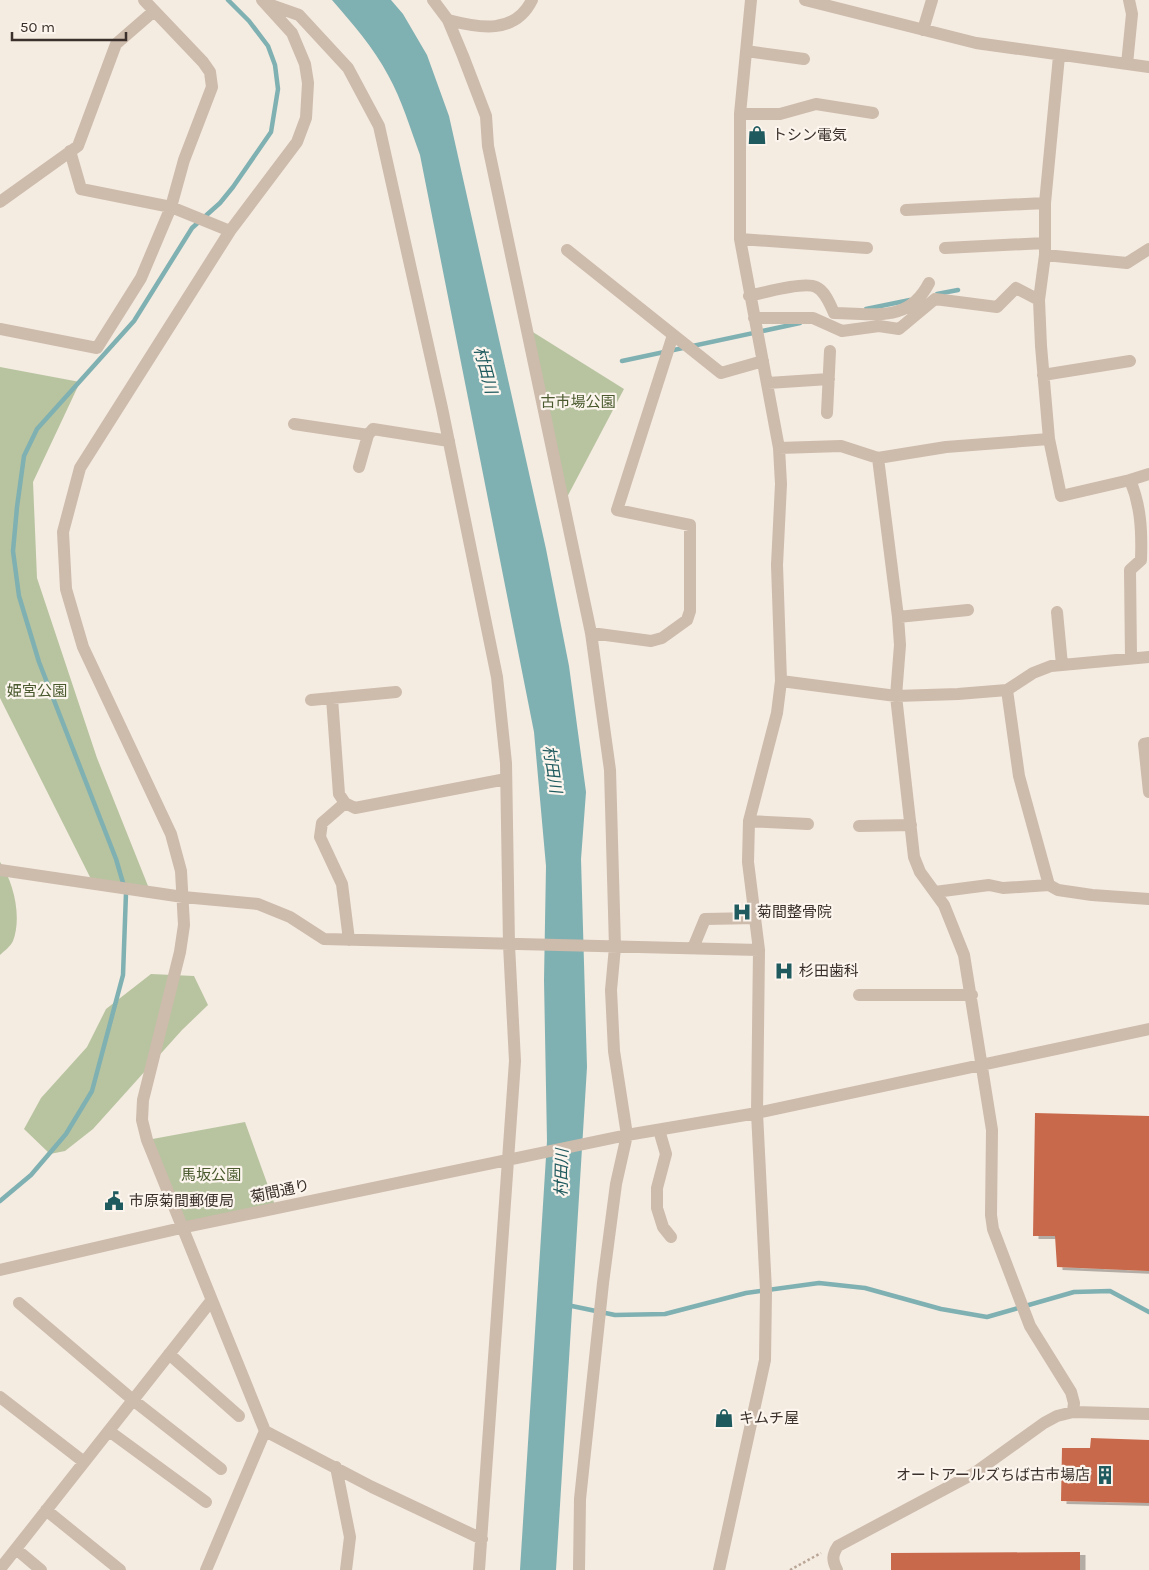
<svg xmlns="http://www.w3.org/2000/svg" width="1149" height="1570" font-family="Karla,'Noto Sans JP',sans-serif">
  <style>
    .green { fill: #b8c4a0 }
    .water { fill: #7fb0b2 }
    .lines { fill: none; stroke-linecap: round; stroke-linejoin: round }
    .stream { stroke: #7fb0b2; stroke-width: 4.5 }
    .building { fill: #c8694b; filter: url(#shadow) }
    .path { stroke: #b9a596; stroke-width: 2.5; stroke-dasharray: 2.5 2.5; stroke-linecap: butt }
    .minor { stroke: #cdbbac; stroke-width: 12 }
    .labels { text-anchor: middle; stroke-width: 4.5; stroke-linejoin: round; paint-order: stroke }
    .poi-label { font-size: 15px; fill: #3b302b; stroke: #fbf5ee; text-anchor: start }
    .park-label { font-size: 15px; fill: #4a5a2e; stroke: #fbf5ee }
    .street-label { font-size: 15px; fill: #3b302b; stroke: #fbf5ee }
    .water-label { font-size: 16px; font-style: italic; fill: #1f5a5e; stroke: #fbf5ee }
  </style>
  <defs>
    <filter id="shadow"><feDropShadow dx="5.5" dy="3" stdDeviation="0" flood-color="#0004"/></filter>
  </defs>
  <rect width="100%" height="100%" fill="#f4ebe1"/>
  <path class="green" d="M528,329l96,60 -59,112z
    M0,367l80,15 -47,100 4,96 60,180 53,133 -57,-8 -93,-185z
    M0,862c14,21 22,55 13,79 -2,5 -9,10 -13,14z
    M151,974l43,2 14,29 -26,25 -89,99 -28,22 -15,3 -26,-25 17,-31 46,-51 19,-38z
    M245,1122l31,86 -95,20 -34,-88z"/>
  <path class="water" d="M332,0h59l12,14 24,41 22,61 97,433 23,117 17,126 -5,67 6,208 -31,503h-36l27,-429 -3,-161 2,-114 -12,-134 -114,-577c-10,-27 -18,-55 -32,-80 -14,-27 -36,-52 -56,-75z"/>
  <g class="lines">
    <path class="stream" d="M937,294l21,-4
      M866,309l44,-9
      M622,361l178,-38
      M0,1201l31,-26 35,-41 26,-43 31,-116 3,-82 -10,-34 -77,-197 -20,-66 -6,-45 4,-44 7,-51 13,-27 97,-108 58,-93 28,-25 13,-16 38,-55 7,-43 -3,-24 -7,-19 -19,-25 -21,-21
      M567,1305l48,10 50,-1 81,-21 73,-10 46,5 76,21 46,8 87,-25 36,-1 39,21"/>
  </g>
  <path class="building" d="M1035,1113l114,3v155l-92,-4 -2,-31h-22z
    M1091,1438l58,2v63l-88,-2 1,-53h28z
    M1080,1552v18h-189v-17z"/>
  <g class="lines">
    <path class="path" d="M790,1570l31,-17"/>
    <path class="minor" d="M262,0l30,33 13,31 3,19 -2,35 -9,24 -67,89 -150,237 -17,64 3,57 17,58 88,187 10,37 3,54 -4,27 -37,148 -1,20 5,20 118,291 107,56 110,52
      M433,0l15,20 15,36 23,60 2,30 103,487 19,137 5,177 -4,43 3,61 13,84 -11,49 -13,99 -23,216 -1,71
      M805,0l171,43 173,24
      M268,4l31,11 49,53 31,58 63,282 55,269 9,86 3,182 6,116 -36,509
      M448,20c31,8 67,15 84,-20
      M923,30l9,-30
      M746,51l58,8
      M1059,56l-14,147v52l-6,45 2,46 8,93 12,57 69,-16c11,26 12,52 11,80l-11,10 1,88
      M1127,64l5,-50 -3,-14
      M740,114h40l36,-10 57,9
      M70,151l11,38 90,18 59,24
      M0,202l78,-56 38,-102 38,-33
      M906,210l139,-7
      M740,239l127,9
      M945,248l100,-5
      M567,250l154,123 42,-12
      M1045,255l82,8 22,-14
      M749,296c14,-3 55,-15 67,-9 9,4 14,17 18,26 39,0 74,11 95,-30
      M754,318h59l29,13 37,-5 20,3 36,-30 62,8 19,-19 23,12
      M0,329l97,19 44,-70 30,-71 13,-47 28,-73 -2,-15 -7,-10 -59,-62
      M1043,375l87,-14
      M768,383l61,-4
      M827,413l3,-62
      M294,424l74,11
      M779,448l62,-2 37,12 68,-11 103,-8
      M878,458l20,159 2,28 -4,51 18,161 6,15 24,33 20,50 28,175 -1,85 2,14 37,97 41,66 3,11 -1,9
      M359,467l9,-32 5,-6 76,12
      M1130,480l19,-6
      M1057,612l5,53
      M898,617l70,-7
      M591,633l60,8 11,-3 25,-18 3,-9v-86l-73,-15 56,-175
      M781,681l115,15 62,-2 49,-4 26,-17 18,-7 98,-9
      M1007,690l12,86 30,109
      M332,698l7,96 6,9 10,5 151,-29
      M311,700l85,-8
      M1149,743l-5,1 5,48
      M345,803l-23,20 -2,14 22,47 7,56
      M749,821l59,3
      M859,826l52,-1
      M0,870l183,27 75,7 32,13 34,22 435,11
      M935,892l54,-7 14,3 46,-3 9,5 34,5 57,4
      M693,948l12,-29 51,-1
      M859,995h113
      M659,1130l7,24 -9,34v20l6,19 8,10
      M0,1270l181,-42 446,-93 130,-22 392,-84
      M19,1303l114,97 88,69
      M169,1354l70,62
      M0,1397l84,65
      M109,1431l97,71
      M336,1467l14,70 -4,33
      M46,1510l74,60
      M16,1549l25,21
      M0,1569l211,-268
      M206,1570l59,-139
      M719,1570l46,-210 1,-69 -9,-178 2,-163 -11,-88 1,-41 28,-108 4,-32 -4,-116 4,-81 -2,-36 -39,-209v-125l11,-114
      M837,1570c-5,-10 -5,-15 1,-24l135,-72 71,-51 13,-7 16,-4 76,2"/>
  </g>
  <defs>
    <g id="shop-bare" transform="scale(1.5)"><path d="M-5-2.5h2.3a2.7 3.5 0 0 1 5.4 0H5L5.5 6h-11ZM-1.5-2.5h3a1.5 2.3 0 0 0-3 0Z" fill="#1f5a5e" stroke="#fbf5ee" stroke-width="2.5" paint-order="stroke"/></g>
    <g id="hospital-bare" transform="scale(1.5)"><path d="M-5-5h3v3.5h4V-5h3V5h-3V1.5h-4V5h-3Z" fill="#1f5a5e" stroke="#fbf5ee" stroke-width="2.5" paint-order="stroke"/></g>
    <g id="civic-bare" transform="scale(1.5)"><path d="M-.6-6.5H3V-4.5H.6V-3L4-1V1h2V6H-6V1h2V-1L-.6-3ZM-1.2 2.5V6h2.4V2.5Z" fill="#1f5a5e" stroke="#fbf5ee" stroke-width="2.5" paint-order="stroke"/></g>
    <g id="building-bare" transform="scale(1.5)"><path d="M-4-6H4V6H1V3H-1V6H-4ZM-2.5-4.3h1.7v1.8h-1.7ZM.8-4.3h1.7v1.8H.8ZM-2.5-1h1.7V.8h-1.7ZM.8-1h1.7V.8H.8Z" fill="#1f5a5e" stroke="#fbf5ee" stroke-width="2.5" paint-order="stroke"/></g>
  </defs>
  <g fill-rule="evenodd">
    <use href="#shop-bare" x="757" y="135"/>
    <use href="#hospital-bare" x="742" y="912"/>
    <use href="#hospital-bare" x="784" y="971"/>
    <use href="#civic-bare" x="114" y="1201"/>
    <use href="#shop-bare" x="724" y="1418"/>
    <use href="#building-bare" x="1105" y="1475"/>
  </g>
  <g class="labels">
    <g class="poi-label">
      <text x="772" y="140">トシン電気</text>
      <text x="757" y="917">菊間整骨院</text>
      <text x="799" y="976">杉田歯科</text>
      <text x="129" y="1206">市原菊間郵便局</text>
      <text x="739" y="1423">キムチ屋</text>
      <text x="1090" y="1480" text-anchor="end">オートアールズちば古市場店</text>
    </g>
    <g class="park-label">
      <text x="578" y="407">古市場公園</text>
      <text x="37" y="696">姫宮公園</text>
      <text x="211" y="1180">馬坂公園</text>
    </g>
    <g class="street-label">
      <text transform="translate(280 1191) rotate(-12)" y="5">菊間通り</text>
    </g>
    <g class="water-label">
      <text transform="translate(486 370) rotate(75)" y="6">村田川</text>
      <text transform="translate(553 769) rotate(81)" y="6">村田川</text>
      <text transform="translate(561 1173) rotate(-89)" y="6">村田川</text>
    </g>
  </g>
  <path d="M12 32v8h114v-8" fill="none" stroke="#3b302b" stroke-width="2.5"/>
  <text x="20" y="32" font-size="15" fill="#3b302b" stroke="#fbf5ee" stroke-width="4" paint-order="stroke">50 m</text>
</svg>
